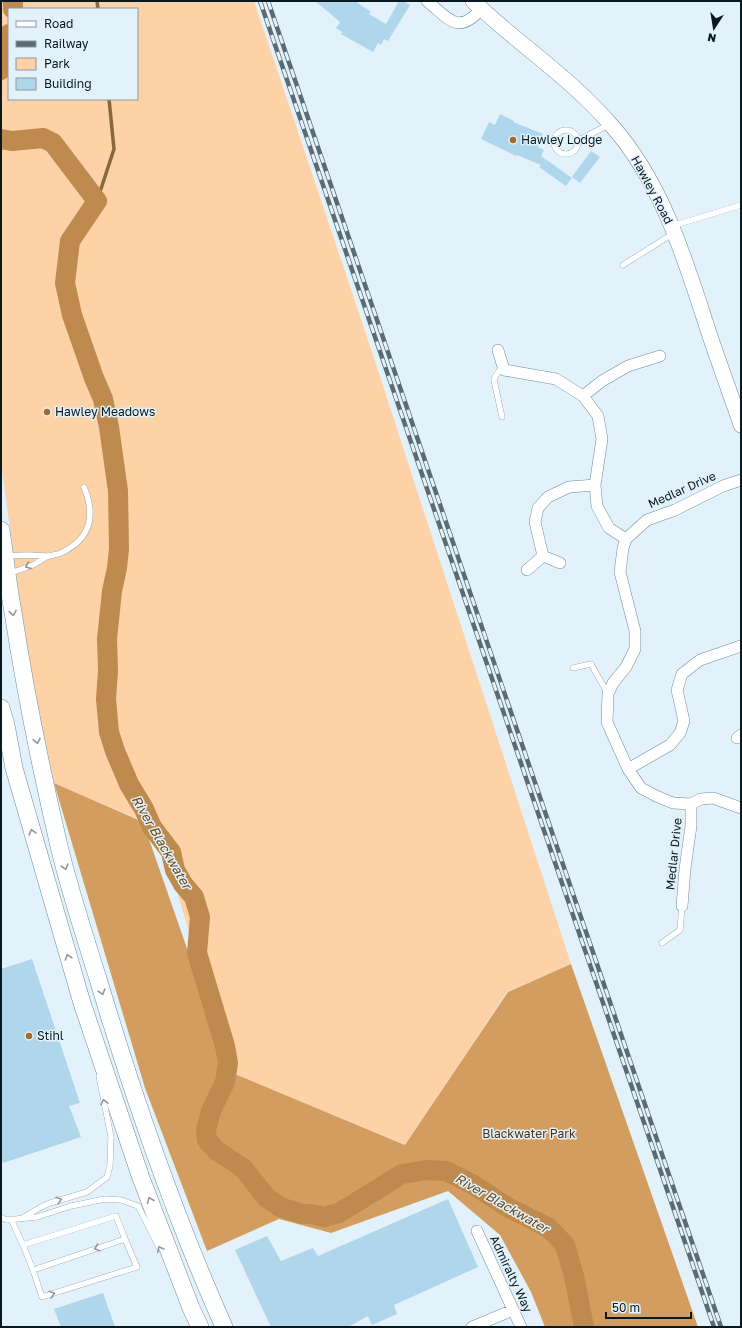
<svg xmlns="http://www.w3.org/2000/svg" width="742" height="1328" font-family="'Golos Text',sans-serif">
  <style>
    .green { fill: #fcd2a6; fill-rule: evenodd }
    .forest { fill: #d39d60 }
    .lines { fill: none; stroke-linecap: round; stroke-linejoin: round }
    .stream { stroke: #89683f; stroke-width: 3.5 }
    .river { stroke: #bf8a4d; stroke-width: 20 }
    .building { fill: #b0d6eb }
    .lane-casing { stroke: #6a8ea1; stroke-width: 6 }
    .street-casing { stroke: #6a8ea1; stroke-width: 12 }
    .secondary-casing { stroke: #6a8ea1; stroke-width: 16 }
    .primary-casing { stroke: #6a8ea1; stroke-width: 18 }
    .lane { stroke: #fff; stroke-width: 5.5 }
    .street { stroke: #fff; stroke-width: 11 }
    .secondary { stroke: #fff; stroke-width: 15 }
    .primary { stroke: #fff; stroke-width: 17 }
    .rail-casing { stroke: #5c6a72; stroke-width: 4.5 }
    .rail { stroke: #e2f1fa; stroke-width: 3; stroke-dasharray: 9; stroke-linecap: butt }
    .oneway { stroke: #91979a }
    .poi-dot { fill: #a26c26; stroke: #e2f1fa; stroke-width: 1.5 }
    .labels { text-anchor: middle; stroke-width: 3; stroke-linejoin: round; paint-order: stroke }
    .poi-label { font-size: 12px; fill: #0a181f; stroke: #e2f1fa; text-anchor: start }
    .street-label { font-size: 12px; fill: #0a181f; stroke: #e2f1fa }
    .park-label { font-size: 12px; fill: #4a3318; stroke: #e2f1fa }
    .water-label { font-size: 13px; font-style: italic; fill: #6c4719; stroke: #e2f1fa }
  </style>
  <rect width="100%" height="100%" fill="#e2f1fa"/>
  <path class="green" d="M1,1h253l118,351 199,612 -64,28 -101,153 -176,-73 -5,-20 -67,-224 -104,-45 -27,-127 -26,-194zM9,9h128v90h-128z"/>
  <path class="forest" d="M54,783l89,39 87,250 175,73 103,-153 63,-28 127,363h-153l-14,-35 -31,-57 -52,-44 -117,42 -52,-14 -72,32 -62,-163z"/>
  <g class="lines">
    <path class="stream" d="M97,1l1,8
      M97,201l17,-52 -5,-50"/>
    <path class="river" d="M13,1v8
      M1,70l8,-36
      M1,139l11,2 31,-3 10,5 44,58 -27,40 -5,42 7,32 22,63 9,21 6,28 9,64 1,58 -2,19 -5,23 -5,48 1,32 -2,28 3,33 6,19 14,33 15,25 8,18 19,25 4,18 8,14 11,13 6,20 -3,36 28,93 3,17 -3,19 -14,29 -5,19 1,10 9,10 27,18 23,29 14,10 22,7h9l13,3 15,-4 63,-39 25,-4 19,1 26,13 37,24 40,20 16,17 9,31 10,51"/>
  </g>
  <path class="building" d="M315,1h40l16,11 -2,2 17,10 13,-23h4l7,4 -22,36 -4,-2 -3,6 -3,-2 -5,9 -32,-18 1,-2 -6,-4 4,-6z
    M500,114l14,7 -1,1 30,12 -5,13 6,3 -3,6 31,22 -6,8 -27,-19 2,-2 -24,-10 -1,1 -35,-17 8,-17 6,3z
    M591,151l9,6 -20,26 -8,-6z
    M32,959l48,144 -11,3 12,31 -78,26 -2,-6v-188z
    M448,1199l30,68 -84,38 3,9 -25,11 -4,-9 -20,11h-77l-36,-77 32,-14 14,25 32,-13 5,8z
    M103,1293l12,34h-54l-7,-18z"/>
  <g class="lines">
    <g class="lane-casing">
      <path id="lane" d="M554 142a12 12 0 1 1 24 0a12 12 0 1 1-24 0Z
        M578,140l9,-4 21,-11
        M672,226l69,-21
        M623,265l51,-32
        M502,417l-8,-37 2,-5 4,-5h4
        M6,556l21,-1 21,1
        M10,573c7,-2 15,-5 23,-8 5,-2 9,-6 13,-8 5,-2 10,-2 15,-4 30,-14 35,-37 23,-66
        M573,668l18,-4 17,30
        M662,943l18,-13 2,-24
        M1,1217l5,3 31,-3 34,-11 34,-7 16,1 17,6 21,41
        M24,1217l15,-9 11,-5 37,-11 20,-15 3,-11 1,-29 -12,-61
        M11,1219l12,26 93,-29 9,23 -92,31 -10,-25
        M33,1270l9,27 95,-30 -12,-28"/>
    </g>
    <g class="street-casing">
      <path id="street" d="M427,1c21,17 31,35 54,8
        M498,350l6,20 52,9 27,17 15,20 4,23 -7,46 2,21 12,22 17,11
        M583,396l19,-15 26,-15 32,-10
        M741,480l-18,6 -48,24 -28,10 -21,19 -3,9 -3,24 15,59v18l-9,18 -13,16 -5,11 -1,28 21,47 13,19 15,8 17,7 18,1 10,-5 12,-1 28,10
        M543,556l-8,-34 3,-14 10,-11 21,-10 26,-2
        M527,570l16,-14 17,7
        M737,738l4,-3
        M628,769l42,-24 10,-12 4,-12 -7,-31 5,-16 18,-14 41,-14
        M682,906l3,-37 6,-43v-22
        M477,1231l44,96
        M472,1327l41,-17"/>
    </g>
    <g class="secondary-casing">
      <path id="secondary" d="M473,1c45,43 98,77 139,125 52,59 74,137 98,210 10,30 21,59 31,89"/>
    </g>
    <g class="primary-casing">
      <path id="primary" d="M1,530c4,27 7,55 12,82 12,79 28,157 46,234 11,46 26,91 40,136 35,117 75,233 125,345
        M1,708l5,17 8,43 68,235 59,175 50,130 9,19"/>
    </g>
    <use href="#lane" class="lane"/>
    <use href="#street" class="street"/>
    <use href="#secondary" class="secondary"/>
    <use href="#primary" class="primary"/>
    <g class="rail-casing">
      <path id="rail" d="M260,1l454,1326
        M268,1l453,1326"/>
    </g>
    <use href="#rail" class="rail"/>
  </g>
  <defs><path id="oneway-chevron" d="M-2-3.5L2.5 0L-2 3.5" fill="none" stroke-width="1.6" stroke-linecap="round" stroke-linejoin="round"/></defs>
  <g class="oneway">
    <use href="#oneway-chevron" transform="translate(28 566) rotate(158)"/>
    <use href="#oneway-chevron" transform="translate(13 613) rotate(81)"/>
    <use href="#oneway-chevron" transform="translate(37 741) rotate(79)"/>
    <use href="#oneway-chevron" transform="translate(32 832) rotate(-106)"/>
    <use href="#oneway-chevron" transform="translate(65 867) rotate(74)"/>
    <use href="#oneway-chevron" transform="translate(68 957) rotate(-107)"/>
    <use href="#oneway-chevron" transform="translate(102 992) rotate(73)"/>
    <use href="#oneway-chevron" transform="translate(104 1102) rotate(-102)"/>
    <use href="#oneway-chevron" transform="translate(59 1200) rotate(-16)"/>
    <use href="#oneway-chevron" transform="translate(150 1200) rotate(-112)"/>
    <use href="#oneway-chevron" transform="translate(97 1248) rotate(162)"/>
    <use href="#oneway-chevron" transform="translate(160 1249) rotate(-118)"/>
    <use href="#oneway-chevron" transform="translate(52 1294) rotate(-17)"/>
  </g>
  <g class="poi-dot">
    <circle cx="513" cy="140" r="4"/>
    <circle cx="47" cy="412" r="4"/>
    <circle cx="29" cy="1036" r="4"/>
  </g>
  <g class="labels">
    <g class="poi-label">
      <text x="521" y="144">Hawley Lodge</text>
      <text x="55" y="416">Hawley Meadows</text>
      <text x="37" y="1040">Stihl</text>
    </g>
    <g class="street-label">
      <text transform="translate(652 190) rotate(62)" y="4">Hawley Road</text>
      <text transform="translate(682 490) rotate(-24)" y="4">Medlar Drive</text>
      <text transform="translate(674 854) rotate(-84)" y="4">Medlar Drive</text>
      <text transform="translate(511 1274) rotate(65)" y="4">Admiralty Way</text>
    </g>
    <g class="park-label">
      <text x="529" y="1138">Blackwater Park</text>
    </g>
    <g class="water-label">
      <text transform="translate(162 842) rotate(60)" y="5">River Blackwater</text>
      <text transform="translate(502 1203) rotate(30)" y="5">River Blackwater</text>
    </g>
  </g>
  <rect width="742" height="1328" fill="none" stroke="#0a181f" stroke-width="4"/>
  <rect x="8" y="8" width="130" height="92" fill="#e2f1fa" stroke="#8c9aa2"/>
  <rect x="16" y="21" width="20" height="6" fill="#ffffff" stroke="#8c9aa2"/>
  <text x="44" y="28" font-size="12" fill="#0a181f">Road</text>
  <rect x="16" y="41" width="20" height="6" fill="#5c6a72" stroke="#8c9aa2"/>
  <text x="44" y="48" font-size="12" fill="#0a181f">Railway</text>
  <rect x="16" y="58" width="20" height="12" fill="#fcd2a6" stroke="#8c9aa2"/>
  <text x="44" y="68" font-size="12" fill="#0a181f">Park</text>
  <rect x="16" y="78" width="20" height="12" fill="#b0d6eb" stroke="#8c9aa2"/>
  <text x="44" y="88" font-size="12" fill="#0a181f">Building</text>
  <g transform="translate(714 28) rotate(192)" stroke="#e2f1fa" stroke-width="3" paint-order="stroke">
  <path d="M0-3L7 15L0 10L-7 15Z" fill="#0a181f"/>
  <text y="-6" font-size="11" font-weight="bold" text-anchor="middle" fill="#0a181f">N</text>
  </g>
  <path d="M606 1312v6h85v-6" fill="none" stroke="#0a181f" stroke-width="2"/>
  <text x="612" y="1312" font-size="12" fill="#0a181f" stroke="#e2f1fa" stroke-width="3" paint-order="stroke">50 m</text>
</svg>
